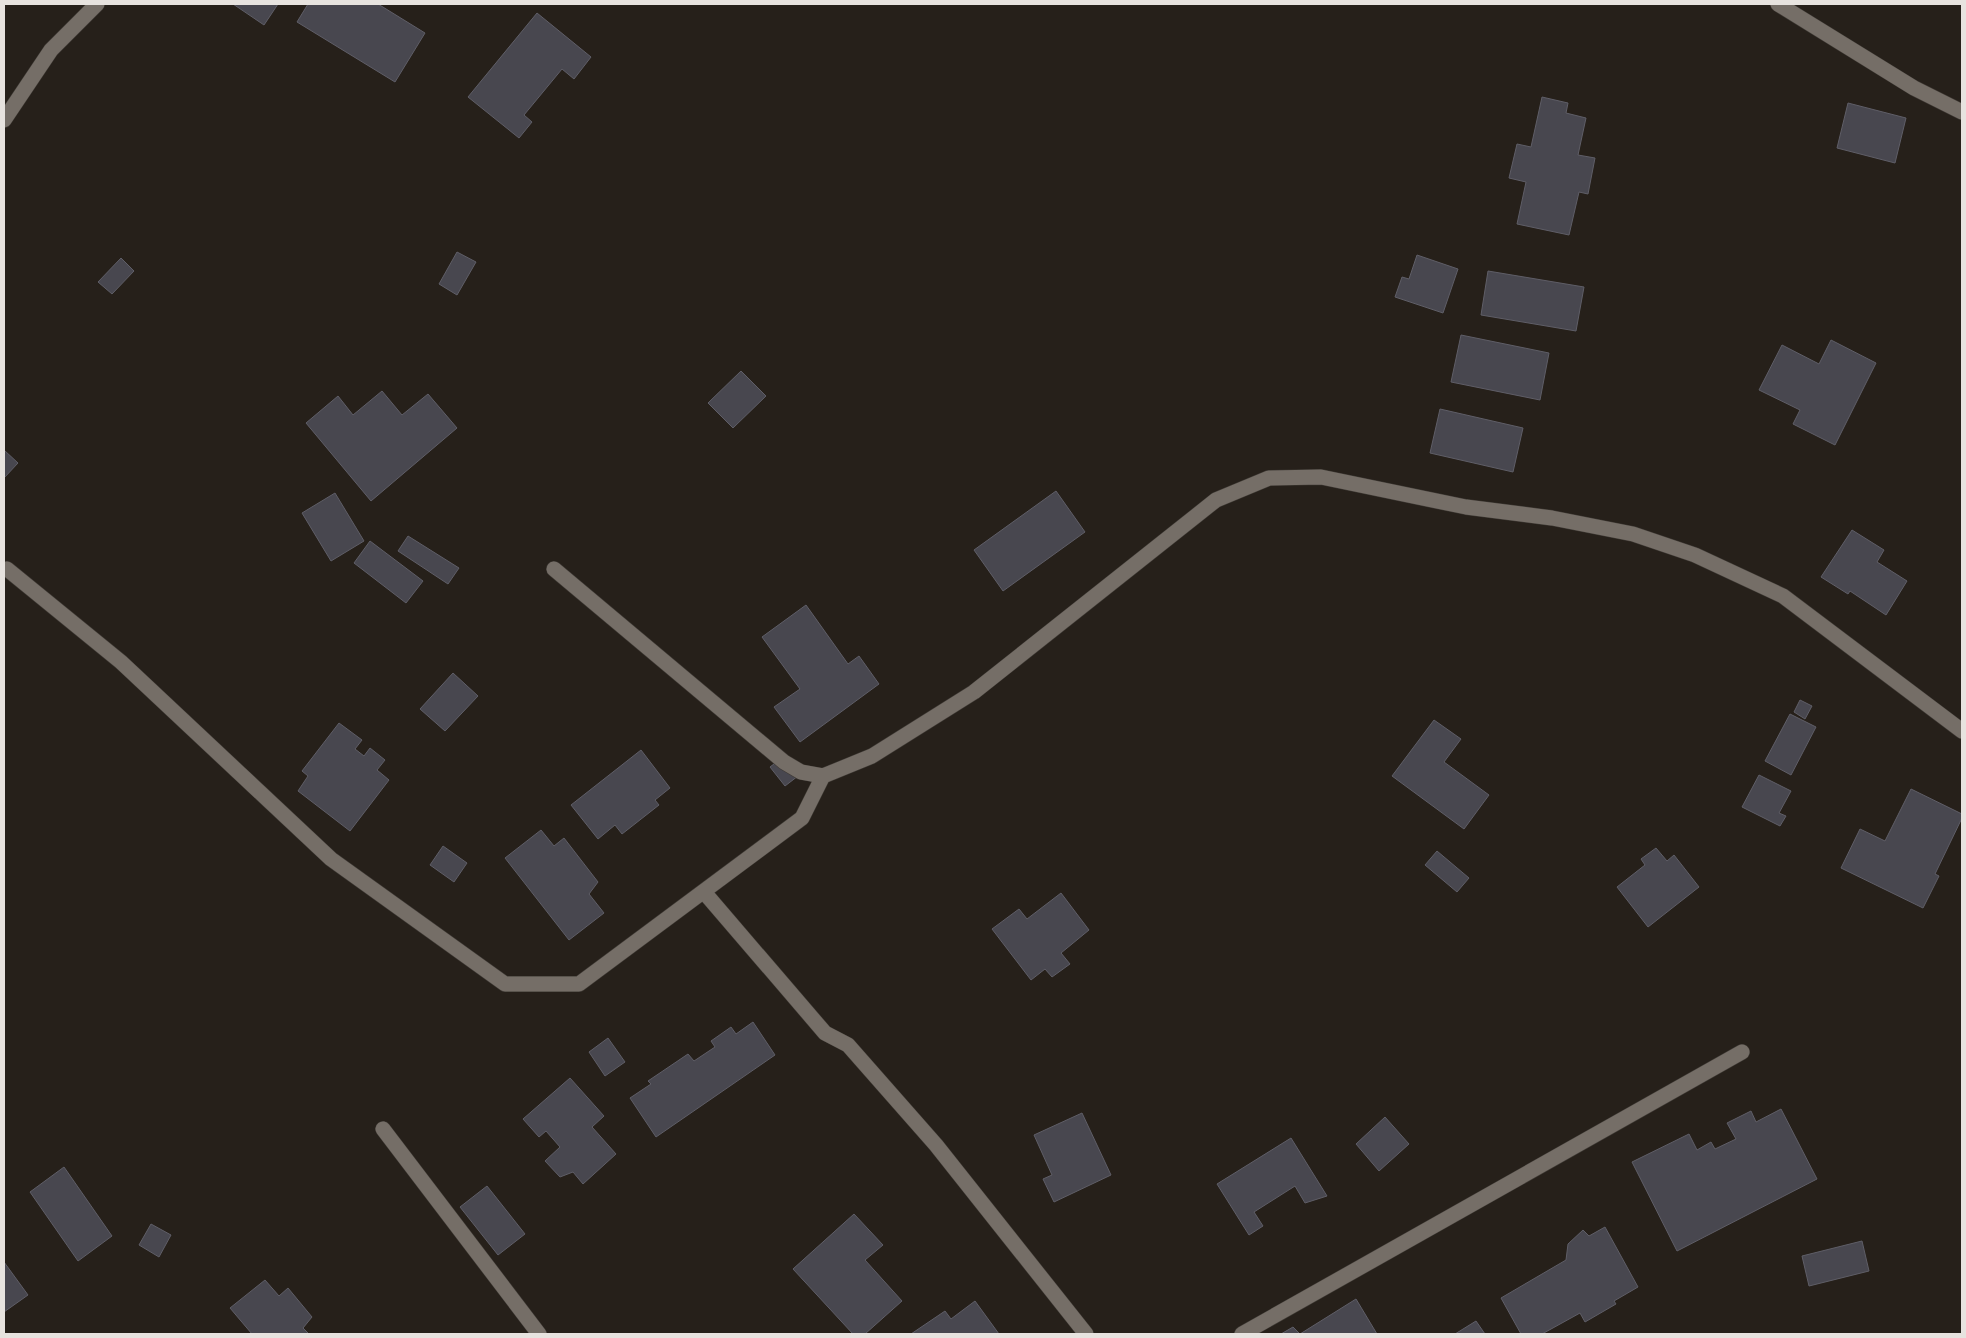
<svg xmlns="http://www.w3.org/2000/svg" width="1966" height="1338" font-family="'Fira Sans',sans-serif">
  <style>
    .building { fill: #48474f; stroke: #5f5e67 }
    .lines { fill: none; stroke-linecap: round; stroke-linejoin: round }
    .street-casing { stroke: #3f3a35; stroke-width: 16 }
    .street { stroke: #756e67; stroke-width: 15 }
  </style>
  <rect width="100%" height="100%" fill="#26201a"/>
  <path class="building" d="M233,4h45l-14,21z
    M308,4h70l47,29 -30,49 -98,-60z
    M537,13l54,44 -17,22 -12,-10 -38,46 8,7 -13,16 -51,-41z
    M1542,97l26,6 -2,10 20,5 -8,37 17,3 -7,36 -9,-2 -10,43 -52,-11 9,-42 -17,-4 8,-34 14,3z
    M1848,103l58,15 -11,45 -58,-15z
    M457,252l19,10 -19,33 -18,-11z
    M1417,255l41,14 -15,44 -48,-16 7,-20 7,2z
    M121,258l13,13 -22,23 -14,-12z
    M1488,271l96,16 -8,44 -95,-16z
    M1461,335l88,18 -9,47 -89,-18z
    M1831,340l45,23 -41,82 -42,-21 7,-14 -41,-20 23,-45 37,19z
    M741,371l25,25 -33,32 -25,-25z
    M382,391l20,24 26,-21 29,34 -86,73 -65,-78 32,-27 15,19z
    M1440,409l83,19 -10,44 -83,-19z
    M4,450l14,13 -14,15z
    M1056,491l29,41 -82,59 -29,-41z
    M335,493l29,48 -33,20 -29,-48z
    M1852,530l32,20 -7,12 30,19 -21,34 -36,-24 -2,3 -27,-17z
    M408,536l51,32 -11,16 -50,-33z
    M370,541l53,40 -17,22 -52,-40z
    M806,605l42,59 11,-8 20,28 -79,58 -26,-35 26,-18 -38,-52z
    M453,673l25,23 -33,35 -25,-22z
    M1800,700l12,6 -7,13 -11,-7z
    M1790,714l26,13 -25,48 -26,-14z
    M1434,720l27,19 -17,23 45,33 -25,34 -72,-53z
    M339,723l23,17 -7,9 9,7 6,-8 15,12 -8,10 12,10 -39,51 -52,-40 10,-15 -6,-5z
    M641,750l29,38 -15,12 4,5 -37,29 -7,-9 -17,14 -27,-34z
    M783,757l15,19 -13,10 -15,-19z
    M1759,775l32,16 -12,22 7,3 -6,10 -38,-19z
    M1911,789l51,25v4l-27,56 4,2 -16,32 -82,-40 19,-39 25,12z
    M541,830l13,16 10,-8 34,44 -9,12 15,19 -35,27 -64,-82z
    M443,846l24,17 -13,19 -24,-17z
    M1656,848l11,13 7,-6 25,32 -51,40 -31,-40 28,-22 -4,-6z
    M1437,851l32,27 -12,14 -32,-27z
    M1061,893l28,37 -28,23 9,11 -18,13 -7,-8 -14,11 -39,-51 27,-20 8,10z
    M753,1022l22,33 -119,82 -26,-39 21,-14 -3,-3 40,-27 6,7 21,-14 -4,-6 20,-14 5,7z
    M608,1038l17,24 -20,14 -16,-24z
    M570,1078l34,38 -12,11 24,27 -33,30 -10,-12 -13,5 -15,-16 15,-14 -14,-16 -7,6 -16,-18z
    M1781,1109l36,70 -140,72 -45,-89 57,-28 8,16 14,-8 4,7 21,-10 -9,-16 24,-12 5,11z
    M1082,1113l29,62 -57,27 -11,-23 9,-4 -18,-40z
    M1385,1117l24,27 -30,27 -23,-27z
    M1291,1138l36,58 -22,7 -10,-17 -41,26 9,14 -14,9 -32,-51z
    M64,1167l48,69 -34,25 -48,-69z
    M487,1186l38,48 -27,21 -38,-48z
    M854,1214l29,31 -18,15 37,41 -37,33h-12l-60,-65z
    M151,1224l20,11 -12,22 -20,-12z
    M1605,1227l33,60 -24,14 2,3 -31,18 -5,-9 -38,21h-21l-20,-36 65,-38 2,-16 15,-14 6,6z
    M1862,1241l7,30 -60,15 -7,-30z
    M4,1262l24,33 -24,17z
    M265,1280l14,16 9,-8 24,29 -9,11 6,6h-57l-22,-26z
    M1356,1299l21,35h-96l12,-7 7,7z
    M975,1301l24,33h-88l34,-23 6,8z
    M1476,1321l9,13h-30z"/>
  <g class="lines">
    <g class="street-casing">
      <path id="street" d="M1778,4l136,84 48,24
        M4,120l47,-70 46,-46
        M7,569l114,93 210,197 174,125h74l223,-166 21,-42
        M554,569l230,193 17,10 22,4 49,-20 102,-64 242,-192 53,-22 52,-1 145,30 86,11 81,16 62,21 88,41 179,135
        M704,892l121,141 23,12 88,100 150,189
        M383,1129l156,205
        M1242,1334l500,-282"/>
    </g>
    <use href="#street" class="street"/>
  </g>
  <rect width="1966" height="1338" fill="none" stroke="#e7e3df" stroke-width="10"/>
</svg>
